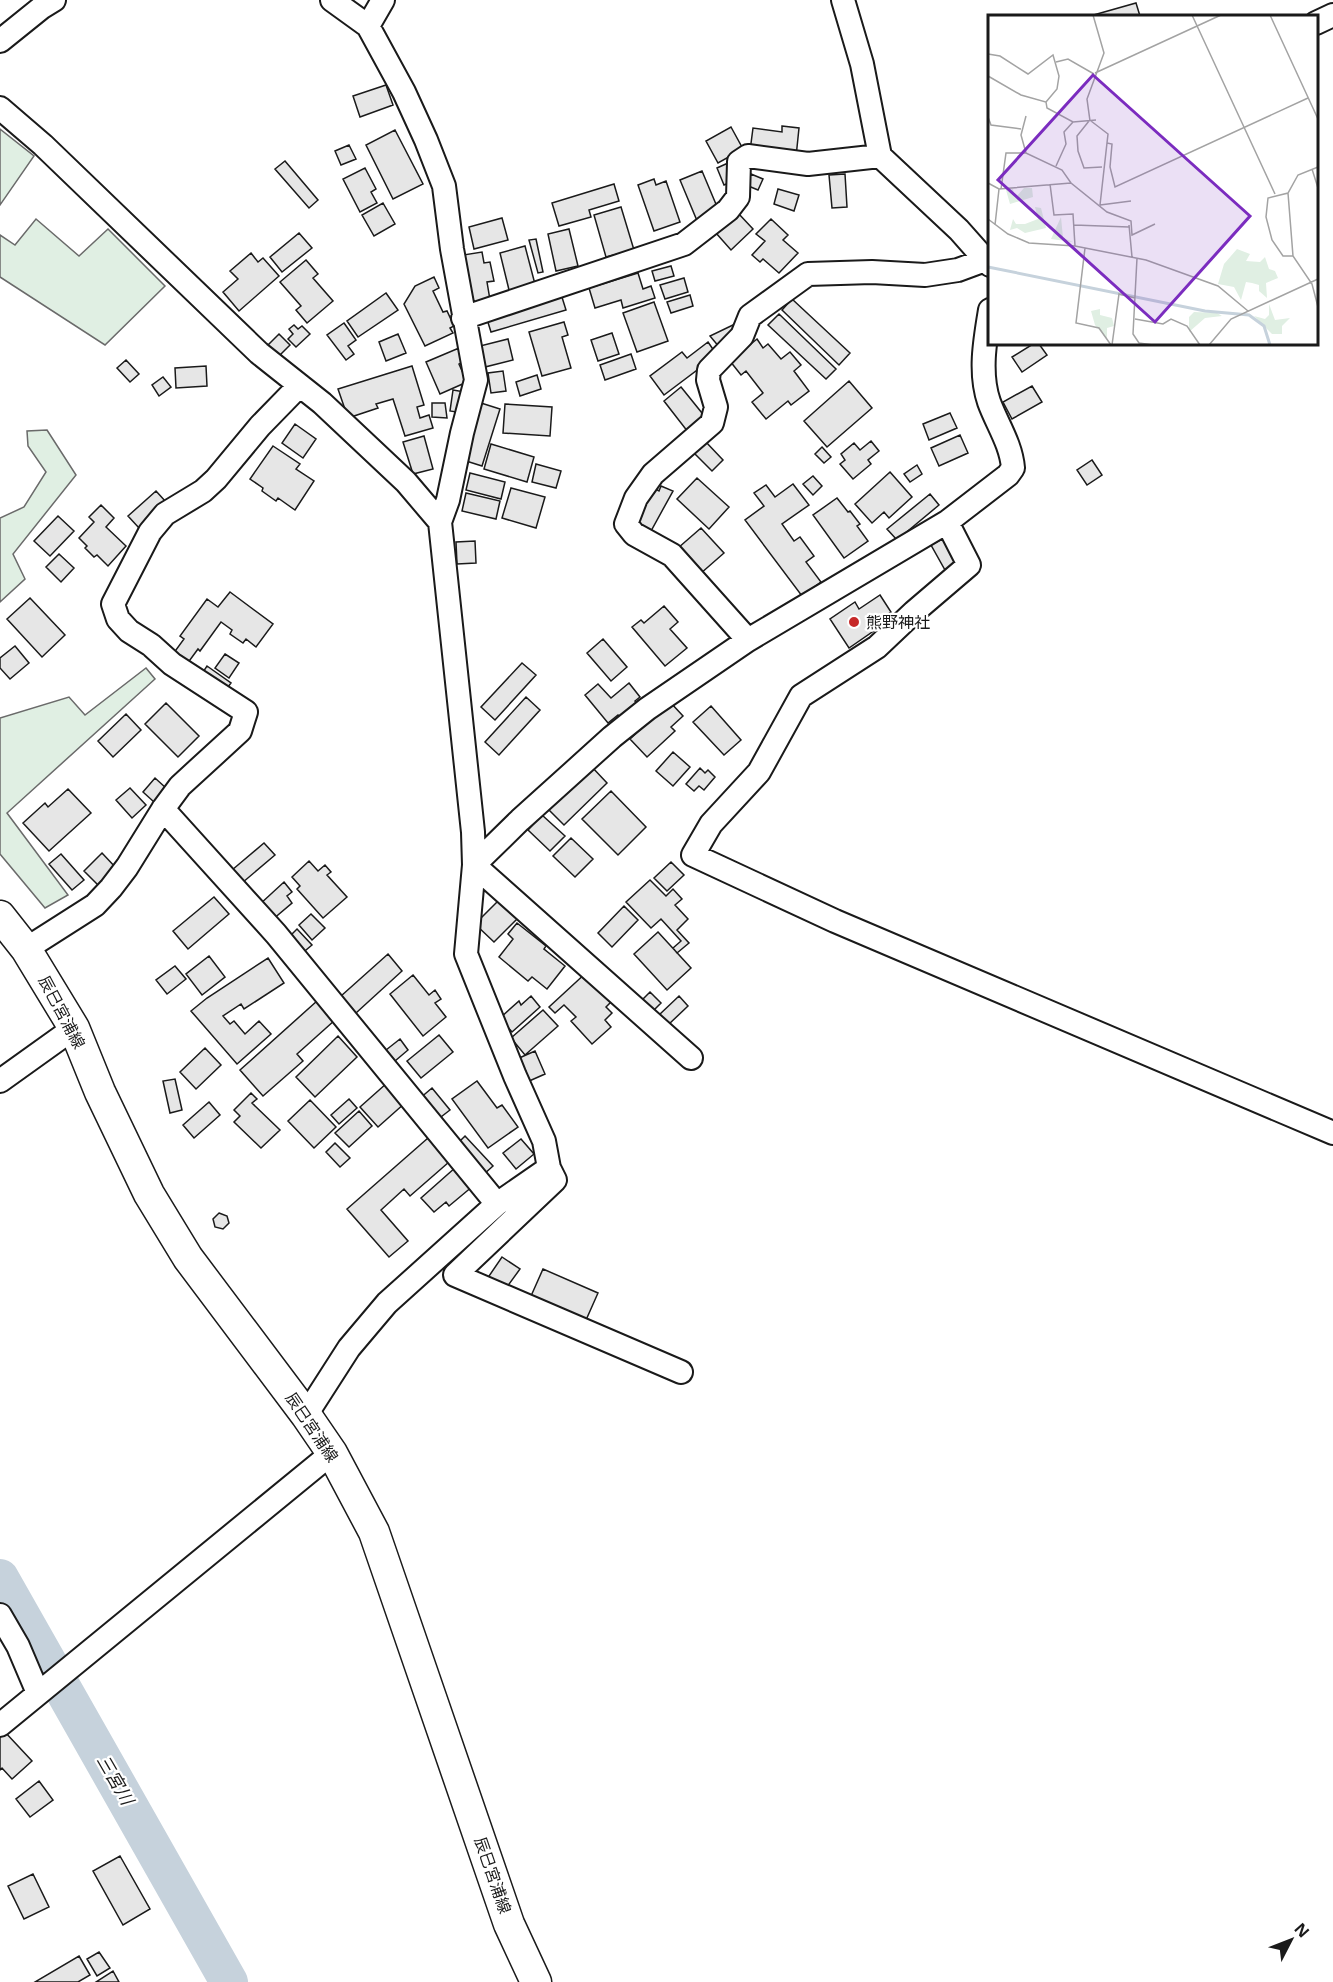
<svg xmlns="http://www.w3.org/2000/svg" width="1333" height="1982" font-family="'Open Sans','Noto Sans JP',sans-serif">
  <style>
    .green { fill: #e0efe3; stroke: #6a6a6a; stroke-width: 1.5 }
    .lines { fill: none; stroke-linecap: round; stroke-linejoin: round }
    .river { stroke: #c6d2dc; stroke-width: 38 }
    .building { fill: #e6e6e6; stroke: #1a1a1a; stroke-width: 1.5 }
    .minor-casing { stroke: #1a1a1a; stroke-width: 26 }
    .major-casing { stroke: #1a1a1a; stroke-width: 33 }
    .minor { stroke: #fff; stroke-width: 22 }
    .major { stroke: #fff; stroke-width: 30 }
    .poi-dot { fill: #c62828; stroke: #fff; stroke-width: 2 }
    .labels { text-anchor: middle; stroke-width: 4.5; stroke-linejoin: round; paint-order: stroke }
    .poi-label { font-size: 16px; fill: #1a1a1a; stroke: #fff; text-anchor: start }
    .street-label { font-size: 16px; fill: #1a1a1a; stroke: #fff }
    .water-label { font-size: 18px; font-style: italic; fill: #1a1a1a; stroke: #fff }
    .inset-river { fill: none; stroke: #c6d2dc; stroke-width: 3 }
    .inset-road { fill: none; stroke: #a3a3a3; stroke-width: 1.5 }
    .view { fill: #7b2cbf; fill-opacity: 0.15; stroke: #7b2cbf; stroke-width: 3 }
    .inset-edge { fill: none; stroke: #1a1a1a; stroke-width: 3 }
  </style>
  <rect width="100%" height="100%" fill="#fff"/>
  <path class="green" d="M0,129l34,27 -34,49z
    M36,219l43,37 29,-27 57,57 -60,59 -105,-68v-42l15,10z
    M47,430l29,45 -63,79 12,25 -25,23v-84l24,-11 22,-35 -18,-26 -1,-15z
    M146,668l9,11 -148,134 61,82 -23,13 -45,-54v-136l69,-21 16,18z"/>
  <g class="lines">
    <path class="river" d="M0,1578l229,404"/>
  </g>
  <path class="building" d="M1136,3l4,13h-50z
    M386,85l7,20 -33,12 -7,-21z
    M782,126l17,2 -3,29 -46,-6 3,-23 29,4z
    M731,127l12,22 -25,14 -12,-22z
    M395,130l28,54 -30,15 -27,-54z
    M349,145l7,14 -15,6 -6,-14z
    M285,161l33,39 -9,8 -34,-39z
    M728,163l8,17 -12,5 -7,-17z
    M365,168l11,21 -5,3 6,11 -17,9 -17,-33z
    M702,171l16,38 -20,14 -18,-43z
    M751,174l12,5 -5,11 -12,-5z
    M845,174l2,33 -15,1 -3,-33z
    M654,179l2,6 10,-4 14,41 -26,9 -16,-46z
    M614,184l5,17 -30,9 2,7 -32,9 -7,-23z
    M778,189l21,6 -5,16 -20,-7z
    M383,203l12,21 -21,12 -12,-21z
    M621,207l13,43 -28,7 -12,-42z
    M738,213l15,16 -22,21 -15,-17z
    M502,218l6,22 -34,9 -5,-22z
    M771,219l17,16 -5,5 15,13 -19,20 -16,-14 -3,3 -8,-7 13,-14 -9,-7z
    M569,229l9,37 -22,5 -8,-37z
    M299,233l13,15 -30,24 -12,-15z
    M536,239l7,33 -5,1 -9,-33z
    M525,246l11,42 -26,6 -10,-41z
    M482,252l2,11 6,-1 4,19 -7,1 3,18 -19,3 -8,-48z
    M251,253l7,9 5,-4 16,18 -40,35 -16,-19 15,-13 -8,-8z
    M306,260l12,14 -5,4 20,23 -26,22 -11,-13 5,-4 -21,-24z
    M671,266l3,10 -19,5 -3,-10z
    M638,273l5,16 8,-3 4,12 -32,10 -2,-8 -26,8 -6,-20z
    M434,277l5,11 -6,3 10,21 4,-1 7,15 -4,2 3,5 -28,13 -21,-42 11,-18z
    M684,278l4,14 -23,7 -5,-14z
    M386,293l12,17 -40,27 -11,-16z
    M561,294l5,16 -75,22 -5,-16z
    M690,295l3,11 -22,7 -4,-11z
    M792,299l58,54 -11,12 -57,-55z
    M654,302l14,39 -31,11 -14,-39z
    M779,314l57,55 -10,10 -58,-54z
    M564,322l4,13 -6,2 9,31 -29,8 -13,-44z
    M344,323l12,17 -8,6 6,8 -8,6 -19,-25z
    M735,324l5,7 -20,17 -10,-12z
    M294,325l4,4 4,-3 8,8 -14,13 -8,-8 5,-5 -4,-5z
    M612,333l7,21 -21,7 -7,-21z
    M279,334l11,11 -11,11 -11,-11z
    M398,334l8,19 -20,8 -7,-19z
    M508,339l5,21 -28,7 -5,-21z
    M757,339l6,9 5,-4 13,15 9,-7 11,13 -7,6 15,20 -18,14 -3,-4 -22,18 -14,-17 11,-9 -17,-22 -5,4 -11,-14z
    M708,342l9,13 -53,40 -14,-19 32,-24 5,6z
    M1033,344h6l8,11 -25,17 -10,-15z
    M459,348l6,13 -6,3 8,18 -27,12 -14,-32z
    M631,354l5,15 -31,11 -5,-15z
    M126,360l13,14 -9,8 -13,-14z
    M206,366l1,20 -31,2 -1,-20z
    M412,366l12,39 -7,2 3,11 9,-3 4,13 -28,8 -12,-37 -17,5 2,4 -30,10 -10,-29z
    M503,371l3,20 -15,2 -3,-20z
    M537,375l4,14 -21,7 -4,-14z
    M163,377l8,10 -12,9 -7,-11z
    M849,381l23,27 -45,39 -23,-26z
    M1032,386l10,16 -30,17 -9,-17z
    M681,387l25,31 -18,14 -24,-31z
    M453,390l12,2 -3,21 -12,-2z
    M432,403h13l2,15 -15,-1z
    M481,403l19,6 -18,57 -19,-6z
    M505,404l47,3 -2,29 -47,-3z
    M950,413l7,15 -28,12 -6,-16z
    M295,424l21,15 -13,19 -21,-15z
    M960,435l8,18 -29,13 -8,-18z
    M424,436l9,33 -20,5 -10,-32z
    M705,441l18,19 -11,11 -18,-18z
    M871,441l8,10 -11,9 3,4 -18,15 -13,-15 5,-4 -4,-6 13,-11 6,7z
    M491,444l43,13 -7,25 -43,-13z
    M273,446l27,18 -4,5 18,12 -19,29 -17,-12 -2,3 -14,-10 1,-3 -13,-9z
    M822,447l9,10 -7,6 -9,-9z
    M1092,460l10,15 -15,10 -10,-15z
    M536,464l25,7 -5,17 -24,-6z
    M917,465l5,9 -12,8 -6,-8z
    M890,472l22,25 -23,21 -5,-6 -12,11 -17,-19z
    M470,473l35,9 -4,17 -35,-9z
    M813,476l9,10 -9,9 -10,-11z
    M697,478l32,29 -20,22 -32,-30z
    M793,484l16,21 -27,19 12,17 6,-4 14,19 -8,6 15,20 -19,14 -57,-76 19,-14 -10,-13 12,-8 9,12z
    M661,486l12,5 -22,40 -18,-9 19,-35 7,4z
    M511,488l34,9 -9,31 -34,-10z
    M156,491l10,11 -27,26 -11,-12z
    M466,493l34,8 -4,18 -34,-8z
    M930,494l9,11 -42,35 -10,-11z
    M837,498l11,14 2,-1 10,13 -3,2 11,15 -24,17 -31,-43z
    M101,505l13,13 -8,9 20,19 -18,20 -11,-11 -3,2 -9,-9 2,-2 -8,-8 15,-16 -5,-5z
    M58,516l16,15 -24,25 -16,-15z
    M701,528l23,25 -24,21 -22,-26z
    M944,538l14,25 -13,7 -14,-25z
    M475,541l1,22 -19,1 -1,-22z
    M59,554l15,14 -13,14 -15,-15z
    M230,592l43,32 -17,23 -10,-8 -3,4 -13,-9 2,-4 -11,-8 -21,29 -2,-2 -11,15 -14,-10 11,-15 -4,-3 27,-37 11,8z
    M880,595l11,17 -19,13 3,5 -26,18 -19,-29 25,-17 4,7z
    M30,598l35,37 -23,22 -35,-38z
    M664,606l14,16 -8,7 17,19 -22,18 -33,-39 9,-7 3,3z
    M603,639l24,28 -16,14 -24,-28z
    M15,646l14,17 -19,16 -10,-11v-10z
    M225,654l14,9 -10,15 -14,-10z
    M522,663l14,12 -41,45 -14,-13z
    M207,666l24,17 -6,8 -24,-16z
    M629,683l11,14 -5,4 4,4 -17,14 -4,-4 -10,8 -23,-28 13,-11 13,14z
    M526,697l14,13 -41,45 -14,-13z
    M670,702l13,14 -12,11 4,4 -28,26 -17,-18z
    M166,703l33,33 -21,21 -33,-33z
    M711,706l30,34 -17,15 -31,-33z
    M126,714l15,16 -28,27 -15,-16z
    M673,752l17,15 -17,19 -17,-15z
    M591,766l16,17 -43,42 -17,-17z
    M700,768l5,5 3,-3 7,7 -11,13 -5,-4 -5,5 -8,-7z
    M155,778l11,10 -12,14 -11,-10z
    M130,788l16,17 -14,13 -16,-18z
    M68,789l23,24 -42,38 -26,-28 22,-20 3,4z
    M611,791l35,36 -28,28 -36,-36z
    M542,815l23,21 -15,15 -22,-21z
    M571,838l22,21 -18,18 -22,-21z
    M264,843l11,12 -33,28 -10,-13z
    M102,853l15,16 -18,17 -15,-15z
    M61,854l23,26 -12,10 -23,-26z
    M309,861l9,10 7,-6 6,7 -4,3 20,22 -24,21 -26,-29 3,-3 -8,-9z
    M671,862l13,13 -17,16 -13,-13z
    M650,880l16,16 7,-7 9,10 -7,6 13,14 -11,11 12,13 -12,10 -4,-5 8,-7 -20,-22 -10,9 -25,-26z
    M284,882l8,10 -5,4 5,7 -20,17 -13,-15z
    M214,897l15,17 -41,35 -15,-18z
    M498,901l19,18 -23,23 -19,-18z
    M624,906l14,14 -26,27 -14,-14z
    M311,914l14,14 -13,12 -13,-15z
    M517,923l29,23 -2,3 21,17 -18,23 -15,-12 -4,4 -29,-24 14,-18 -5,-5z
    M297,929l15,16 -12,10 -14,-15z
    M658,932l33,36 -24,22 -33,-36z
    M388,954l14,17 -46,42 -15,-17z
    M209,956l16,21 -23,18 -16,-21z
    M268,958l16,25 -40,26 -3,-5 -18,12 7,8 4,-3 11,13 14,-13 12,13 -34,30 -46,-53 16,-13z
    M175,966l11,13 -19,15 -11,-14z
    M588,971l25,29 -7,7 6,6 -7,7 6,7 -19,17 -21,-23 5,-4 -12,-12 -9,8 -6,-6z
    M413,975l16,20 6,-5 6,9 -6,4 11,14 -23,19 -33,-42z
    M650,992l11,11 -11,11 -11,-11z
    M531,996l9,11 -28,25 -12,-14 19,-17 2,4z
    M679,996l9,10 -20,19 -9,-10z
    M317,1001l18,19 -38,34 6,7 -40,35 -23,-26z
    M543,1010l15,16 -33,29 -14,-17z
    M439,1035l14,17 -32,26 -14,-17z
    M338,1036l19,21 -42,40 -19,-20z
    M400,1039l8,11 -13,11 -9,-11z
    M205,1048l16,17 -25,24 -16,-17z
    M535,1051l10,23 -18,8 -10,-23z
    M175,1079l7,31 -12,3 -7,-32z
    M477,1081l20,27 5,-3 16,22 -30,21 -36,-49z
    M387,1083l18,20 -27,24 -18,-20z
    M432,1088l18,22 -13,10 -18,-21z
    M251,1093l6,6 -5,4 28,27 -19,18 -27,-26 6,-6 -6,-6z
    M349,1099l8,9 -18,16 -8,-9z
    M310,1100l26,27 -22,21 -26,-27z
    M209,1102l11,13 -26,23 -11,-13z
    M359,1111l13,15 -23,21 -14,-14z
    M465,1136l28,30 -10,9 -27,-30z
    M428,1138l21,24 -39,34 -6,-7 -23,21 27,31 -19,16 -42,-48z
    M521,1139l13,15 -18,15 -13,-16z
    M335,1143l15,15 -10,9 -14,-15z
    M456,1167l17,19 -24,20 -3,-4 -12,10 -13,-14z
    M219,1213l8,3 2,7 -6,6 -8,-2 -2,-8z
    M502,1257l18,12 -16,22 -17,-12z
    M543,1269l55,24 -12,27 -55,-24z
    M4,1731l28,30 -20,18 -10,-11 -2,2v-35z
    M39,1781l14,19 -23,17 -14,-18z
    M120,1856l30,53 -27,16 -30,-54z
    M33,1874l16,33 -25,12 -16,-33z
    M99,1952l11,16 -13,8 -10,-17z
    M79,1956l11,19 -12,7h-43z
    M113,1971l6,11h-23z"/>
  <g class="lines">
    <g class="minor-casing">
      <path id="minor" d="M332,0l36,26 36,66 22,48 18,46 8,63 24,131 -14,53 -14,67 -8,22 33,310 1,33 -8,89 49,122 29,65 5,27 6,12 -100,95 226,97
        M843,0l19,64 18,92 79,74 31,35
        M1316,23l17,-8
        M368,26l15,-26
        M0,41l41,-33 13,-8
        M0,108l43,37 216,208 63,50 84,79 34,40
        M463,318l221,-74 44,-34 10,-13 1,-35 9,-6 60,8 72,-8
        M947,522l22,43 -55,47 -37,35 -76,49 -42,76 -48,52 -18,31 142,66 498,212
        M748,640l-76,-85 -38,-21 -8,-10 10,-26 17,-24 59,-51 4,-16 -8,-27 1,-10 33,-34 8,-20 58,-42 64,-2 53,3 33,-5 27,-10
        M163,809l113,125 221,270
        M474,865l46,-45 92,-83 35,-28 101,-69 199,-118 61,-47 5,-7c-2,-24 -16,-44 -24,-66 -10,-29 -4,-62 1,-92
        M474,865l217,193
        M26,949l69,-44 16,-17 16,-21 36,-58 17,-23 60,-55 6,-19 -74,-48 -21,-19 -22,-14 -11,-12 -5,-15 37,-72 15,-18 38,-23 13,-12 44,-53 39,-40
        M0,1081l74,-53
        M306,1415l43,-67 38,-45 110,-99 52,-36
        M0,1615l18,31 20,47
        M0,1725l332,-272"/>
    </g>
    <g class="major-casing">
      <path id="major" d="M0,916l26,33 48,79 26,64 49,102 39,64 118,157 26,38 42,79 135,392 27,58"/>
    </g>
    <use href="#minor" class="minor"/>
    <use href="#major" class="major"/>
  </g>
  <circle class="poi-dot" cx="854" cy="622" r="6"/>
  <g class="labels">
    <g class="poi-label">
      <text x="866" y="628">熊野神社</text>
    </g>
    <g class="street-label">
      <text transform="translate(62 1012) rotate(62)" y="6">辰巳宮浦線</text>
      <text transform="translate(312 1427) rotate(56)" y="6">辰巳宮浦線</text>
      <text transform="translate(493 1875) rotate(71)" y="6">辰巳宮浦線</text>
    </g>
    <g class="water-label">
      <text transform="translate(115 1780) rotate(60)" y="6">三宮川</text>
    </g>
  </g>
  <g transform="translate(988 15)">
    <rect width="330" height="330" fill="#fff"/>
    <path d="M36,173h8l1,9 -23,7 -4,-14 7,-1 2,9zM47,192l6,1 5,20 -21,5 -8,-5 -7,2 3,-11 3,5h9l13,-5zM73,202l2,21 10,4 -22,-3zM249,234l13,5 -4,7 14,1 5,-5 4,12 6,2 3,7 -12,5 1,15 -8,-7v-6l-7,-2 -6,-1 -5,18 -7,-13 -16,-3 6,-20zM281,289l6,16 15,-2 -8,8v8h-10l-18,-18 11,3 4,-4zM112,294v6l12,3 2,8 -7,2v11l-12,-14 -4,-14zM206,297l23,1 5,3 -17,2 -16,14v-15z" fill="#e0efe3"/>
    <path class="inset-river" d="M0,252l217,44 44,4 15,11 6,19"/>
    <path class="inset-road" d="M204,0l83,179M282,0l48,104M0,39l12,2 28,18 25,-19 6,21 -2,13 -11,13M68,47l12,-3 26,15M107,58l126,-58M0,61l33,19 25,7 1,6 26,14 23,-2M38,101l-5,19 5,18M0,102l3,8 30,4M101,106l-12,15 1,15 6,17 18,-1M102,106l-3,-22 17,-46 -11,-38M103,106l17,13 -8,71M119,128l5,1 -2,23 5,20 193,-89M68,151l10,-22 -2,-12 9,-10M324,154l6,19M0,168l11,6 72,-6M62,169l4,31 19,-1 2,32M13,174l5,-36h20l36,17 9,13 36,29 24,9 1,14 23,-11M300,178l5,63 19,28 6,23M112,190l31,-4M0,204l20,15 21,9 46,3 71,14 72,26 30,25M7,210l4,-36M86,210l55,2M141,210l3,32M97,233l-9,75 23,5 12,17M305,241h-10l-11,-16 -6,-23 2,-19 20,-5 10,-18 20,-8M149,243l-4,76 6,9 14,2M147,304l28,5 8,-5 16,7 13,19M124,330l7,-51 16,4M221,330l22,-26 87,-40"/>
    <path class="view" d="M105,60l157,141 -95,106 -157,-142z"/>
    <rect width="330" height="330" class="inset-edge"/>
  </g>
  <g transform="translate(1291 1940) rotate(48)" stroke="#ffffff" stroke-width="4.5" paint-order="stroke">
  <path d="M0-4.5L10 22L0 15L-10 22Z" fill="#1a1a1a"/>
  <text y="-9" font-size="16" font-weight="bold" text-anchor="middle" fill="#1a1a1a">N</text>
  </g>
</svg>
